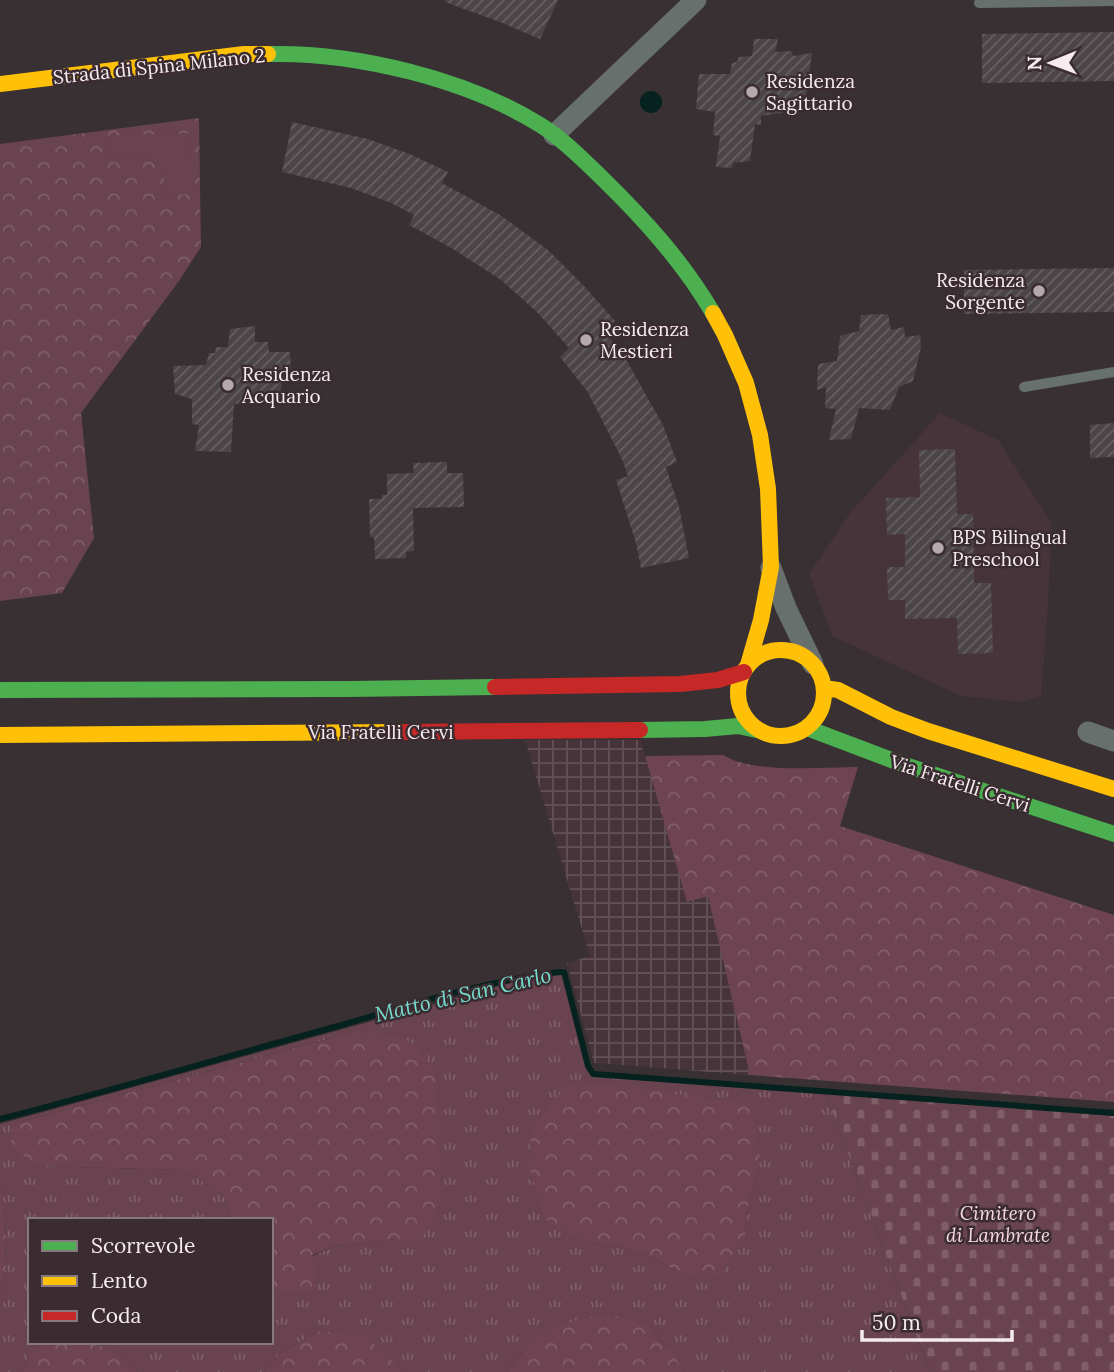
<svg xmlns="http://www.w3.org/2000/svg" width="1114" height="1372" font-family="Lora,serif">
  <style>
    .built { fill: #47333a }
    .industrial { fill: url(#industrial-grid) }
    .grass { fill: url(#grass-tufts); fill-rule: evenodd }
    .forest { fill: url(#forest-crowns) }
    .cemetery { fill: url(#cemetery-stones) }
    .park { fill: url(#park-crowns) }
    .garden { fill: #694350 }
    .water { fill: #05221f }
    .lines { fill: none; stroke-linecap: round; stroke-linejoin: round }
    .stream { stroke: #05221f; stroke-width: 6 }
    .building { fill: url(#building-hatch) }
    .lane { stroke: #68706e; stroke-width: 10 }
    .street { stroke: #68706e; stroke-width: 21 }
    .fast { stroke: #4caf50; stroke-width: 16 }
    .slow { stroke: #ffc107; stroke-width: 16 }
    .jam { stroke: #c62828; stroke-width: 16 }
    .poi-dot { fill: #b4aaad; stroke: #3b2c31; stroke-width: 2.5 }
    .labels { text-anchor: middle; stroke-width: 5; stroke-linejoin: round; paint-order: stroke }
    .street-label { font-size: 19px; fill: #f6ecef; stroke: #3b2c31 }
    .poi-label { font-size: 19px; fill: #f6ecef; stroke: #3b2c31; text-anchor: start }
    .park-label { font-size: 19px; font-style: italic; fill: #f7d6e0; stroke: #3b2c31 }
    .water-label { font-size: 21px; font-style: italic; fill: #74dbcd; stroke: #3b2c31 }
  </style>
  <defs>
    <pattern id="industrial-grid" width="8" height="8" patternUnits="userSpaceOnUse" patternTransform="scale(1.75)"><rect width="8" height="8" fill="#47333a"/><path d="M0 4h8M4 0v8" fill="none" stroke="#625157"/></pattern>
    <pattern id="grass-tufts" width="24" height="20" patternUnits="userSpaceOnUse" patternTransform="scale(1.75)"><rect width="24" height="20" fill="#694350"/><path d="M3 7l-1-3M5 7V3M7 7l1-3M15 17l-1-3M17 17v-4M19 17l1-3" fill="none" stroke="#7f5e6a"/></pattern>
    <pattern id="forest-crowns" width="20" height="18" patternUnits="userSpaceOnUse" patternTransform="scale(1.75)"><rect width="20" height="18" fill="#6e4453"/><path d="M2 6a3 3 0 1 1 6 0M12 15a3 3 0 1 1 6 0" fill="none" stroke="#835f6c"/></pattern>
    <pattern id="cemetery-stones" width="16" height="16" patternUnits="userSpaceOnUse" patternTransform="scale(1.75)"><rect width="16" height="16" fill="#694350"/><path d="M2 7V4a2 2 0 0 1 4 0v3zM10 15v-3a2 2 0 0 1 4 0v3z" fill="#7f5e6a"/></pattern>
    <pattern id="park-crowns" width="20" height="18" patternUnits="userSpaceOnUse" patternTransform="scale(1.75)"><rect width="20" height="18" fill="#694350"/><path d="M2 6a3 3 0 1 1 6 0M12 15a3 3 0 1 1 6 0" fill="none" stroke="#7f5e6a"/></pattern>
    <pattern id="building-hatch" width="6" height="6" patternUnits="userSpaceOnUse" patternTransform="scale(1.75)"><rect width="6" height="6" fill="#4c4547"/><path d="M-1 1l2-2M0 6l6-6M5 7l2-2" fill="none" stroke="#666062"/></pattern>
  </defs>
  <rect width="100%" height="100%" fill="#383032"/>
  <path class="built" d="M940,413l58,27 54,83 -5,98 -6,75 -21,6 -59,-6 -129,-60 -23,-62 41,-61z"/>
  <path class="industrial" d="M525,740h115l47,161 21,-6 42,180 -156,-12 -27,-100 23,-7z"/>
  <path class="grass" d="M564,968l27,106 234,18 105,280h-246c-11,-17 -24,-31 -35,-48l-127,28 -15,20h-104l-3,-4 -35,-31 -45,-6 -40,22 -16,19h-127l-21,-20 -27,-10h182v-52l23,4 19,-38 21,-10 60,-7 -44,-206 -322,87 12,46 146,4 38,26 8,24h-202v122h11l-9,6 -10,24h-22v-79l6,-27 -3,-70 -3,-8v-64zM760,1160l-11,41 -4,36 -59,40 -32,-19 -30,-10 -36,-6z"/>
  <path class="forest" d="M723,755c29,19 100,12 135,12l-18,59 274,89v187l-364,-27 -42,-179 -21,6 -42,-146z
    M350,1033l47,2 20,11 13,19 8,21 2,116 -8,23 -15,18 -23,-4 -60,7 -21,9 3,33 -22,6 -23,-4v-70h-39l-8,-24 -38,-26 -146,-4 -21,-13 -8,-10 2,-17 15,-6z
    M577,1081l166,22 10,10 7,47 -11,41 -4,36 -25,39 -11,2 -23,-1 -32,-19 -30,-10 -36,-6 -39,-19 -6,-10 -14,-46 2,-38 35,-43z
    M0,1188l3,8 3,70 -6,27z
    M604,1314l34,6 11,4 13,19 9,8 13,21h-177c10,-13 20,-28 34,-37 18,-13 42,-16 63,-21z
    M320,1331l45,5 35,32 3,4h-139l16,-19z
    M41,1342h48l27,10 21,20h-115l10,-24z"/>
  <path class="cemetery" d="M825,1092l289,24v256h-184z"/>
  <path class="park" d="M199,118l2,129 -22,34 -98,132 13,125 -32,55 -62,8v-457z"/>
  <path class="garden" d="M191,133l2,61 -28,1 -1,-26 -10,-13 -46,2 -1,-22z"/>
  <path class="water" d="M640 102a11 11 0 1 1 22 0a11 11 0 1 1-22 0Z"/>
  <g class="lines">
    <path class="stream" d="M0,1119c113,-29 225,-62 338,-93 73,-21 146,-45 222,-54h4l24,94 5,8 521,39"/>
  </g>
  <path class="building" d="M445,0h113l-18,39 -40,-17 -55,-20z
    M1114,32v49l-132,2v-49z
    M754,39h24l-3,13 17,-1 1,5 19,-3 -8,57 -43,6v9l-6,-1 -5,37 -17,2 -1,5 -16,-1 4,-31 -7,-1 2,-23 -19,-3 3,-35h31l2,-11 5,-1 2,-5 13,-1z
    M292,122l76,17 44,16 36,17 -6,11 58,32 48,35 35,35 32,36 -11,10 21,27 38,67 14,37 -11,5 13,40 10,51 -48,10 -5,-25 -20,-63 12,-4 -6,-17 -35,-68 -27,-34 9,-9 -30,-34 -38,-34 -48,-31 -44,-24 5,-10 -23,-12 -40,-15 -69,-16z
    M1114,268v44l-150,2v-44z
    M888,314l3,16 13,-3 1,10 15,-2 1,12 -8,34 -14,6 -9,23 -31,-2 -8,31 -22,1 7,-31 -11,-1 1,-21 -9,3 1,-26 19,-3 3,-25 19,-5 2,-16z
    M255,326v16h13l1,10h21l1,23h-7l-5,23 -45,6 -3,48 -36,-1 4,-26 -7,-1v-25l-17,-5 -2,-28 33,-1 3,-12h6l1,-6h12l2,-18z
    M1114,423v34l-24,1v-33z
    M955,449l2,65h16l1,69h17l2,70 -35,1 -1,-36 -52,1v-19h-17l-1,-33h18v-33l-18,1 -1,-37 34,-1 -1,-47z
    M447,462v11h16l1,34 -51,1 1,43 -8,1v6l-31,1 -1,-22h-4l-1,-38h13v-4h5v-21l27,-1 -1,-10z"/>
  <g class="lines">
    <path class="lane" d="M979,3l135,-2
      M1024,387l90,-15"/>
    <path class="street" d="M554,135l142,-135
      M771,568l15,40 27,56
      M1088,732l26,9"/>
    <path class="fast" d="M268,54c88,-2 199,25 274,72 23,15 41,34 60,52 42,41 81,84 111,135
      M0,690l349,-1 146,-2
      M807,728l95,36 212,70
      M640,730l65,-1 33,-3 23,5"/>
    <path class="slow" d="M0,84l244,-30h24
      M713,313l12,22 21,48 14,52 8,54 3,78 -10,53 -13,45
      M738 693a43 43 0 1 1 86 0a43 43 0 1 1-86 0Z
      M824,688l14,2 53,27 37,14 186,58
      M0,735l404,-3"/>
    <path class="jam" d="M495,687l185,-3 38,-4 26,-8
      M404,732l236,-2"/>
  </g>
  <g class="poi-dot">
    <circle cx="752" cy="92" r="7"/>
    <circle cx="1039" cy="291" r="7"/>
    <circle cx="586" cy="340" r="7"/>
    <circle cx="228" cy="385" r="7"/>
    <circle cx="938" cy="548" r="7"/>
  </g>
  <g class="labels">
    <g class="street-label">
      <text transform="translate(159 66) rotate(-6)" y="7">Strada di Spina Milano 2</text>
      <text x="381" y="739">Via Fratelli Cervi</text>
      <text transform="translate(960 783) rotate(18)" y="7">Via Fratelli Cervi</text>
    </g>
    <g class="poi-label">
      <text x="766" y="88">Residenza<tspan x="766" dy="22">Sagittario</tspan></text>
      <text x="1025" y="287" text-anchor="end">Residenza<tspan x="1025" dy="22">Sorgente</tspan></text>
      <text x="600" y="336">Residenza<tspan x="600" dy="22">Mestieri</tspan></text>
      <text x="242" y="381">Residenza<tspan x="242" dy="22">Acquario</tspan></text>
      <text x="952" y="544">BPS Bilingual<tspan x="952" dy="22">Preschool</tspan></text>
    </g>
    <g class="park-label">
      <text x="998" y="1220">Cimitero<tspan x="998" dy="22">di Lambrate</tspan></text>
    </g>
    <g class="water-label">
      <text transform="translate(463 995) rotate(-13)" y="7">Matto di San Carlo</text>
    </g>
  </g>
  <rect x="28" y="1218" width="245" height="126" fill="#3b2c31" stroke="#86797d" stroke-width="2"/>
  <rect x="42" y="1241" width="35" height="10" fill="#4caf50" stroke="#86797d" stroke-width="2"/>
  <text x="91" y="1253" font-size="21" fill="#f6ecef">Scorrevole</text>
  <rect x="42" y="1276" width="35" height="10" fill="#ffc107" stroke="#86797d" stroke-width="2"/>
  <text x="91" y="1288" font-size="21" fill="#f6ecef">Lento</text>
  <rect x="42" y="1311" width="35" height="10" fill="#c62828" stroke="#86797d" stroke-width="2"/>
  <text x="91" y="1323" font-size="21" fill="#f6ecef">Coda</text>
  <g transform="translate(1051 63) rotate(269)" stroke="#3b2c31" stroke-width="5" paint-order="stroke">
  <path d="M0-5L12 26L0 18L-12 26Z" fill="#f6ecef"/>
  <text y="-10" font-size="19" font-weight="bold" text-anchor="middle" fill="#f6ecef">N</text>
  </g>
  <path d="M862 1330v10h150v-10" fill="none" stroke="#f6ecef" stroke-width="3.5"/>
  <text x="872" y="1330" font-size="21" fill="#f6ecef" stroke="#3b2c31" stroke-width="5" paint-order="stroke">50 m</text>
</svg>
